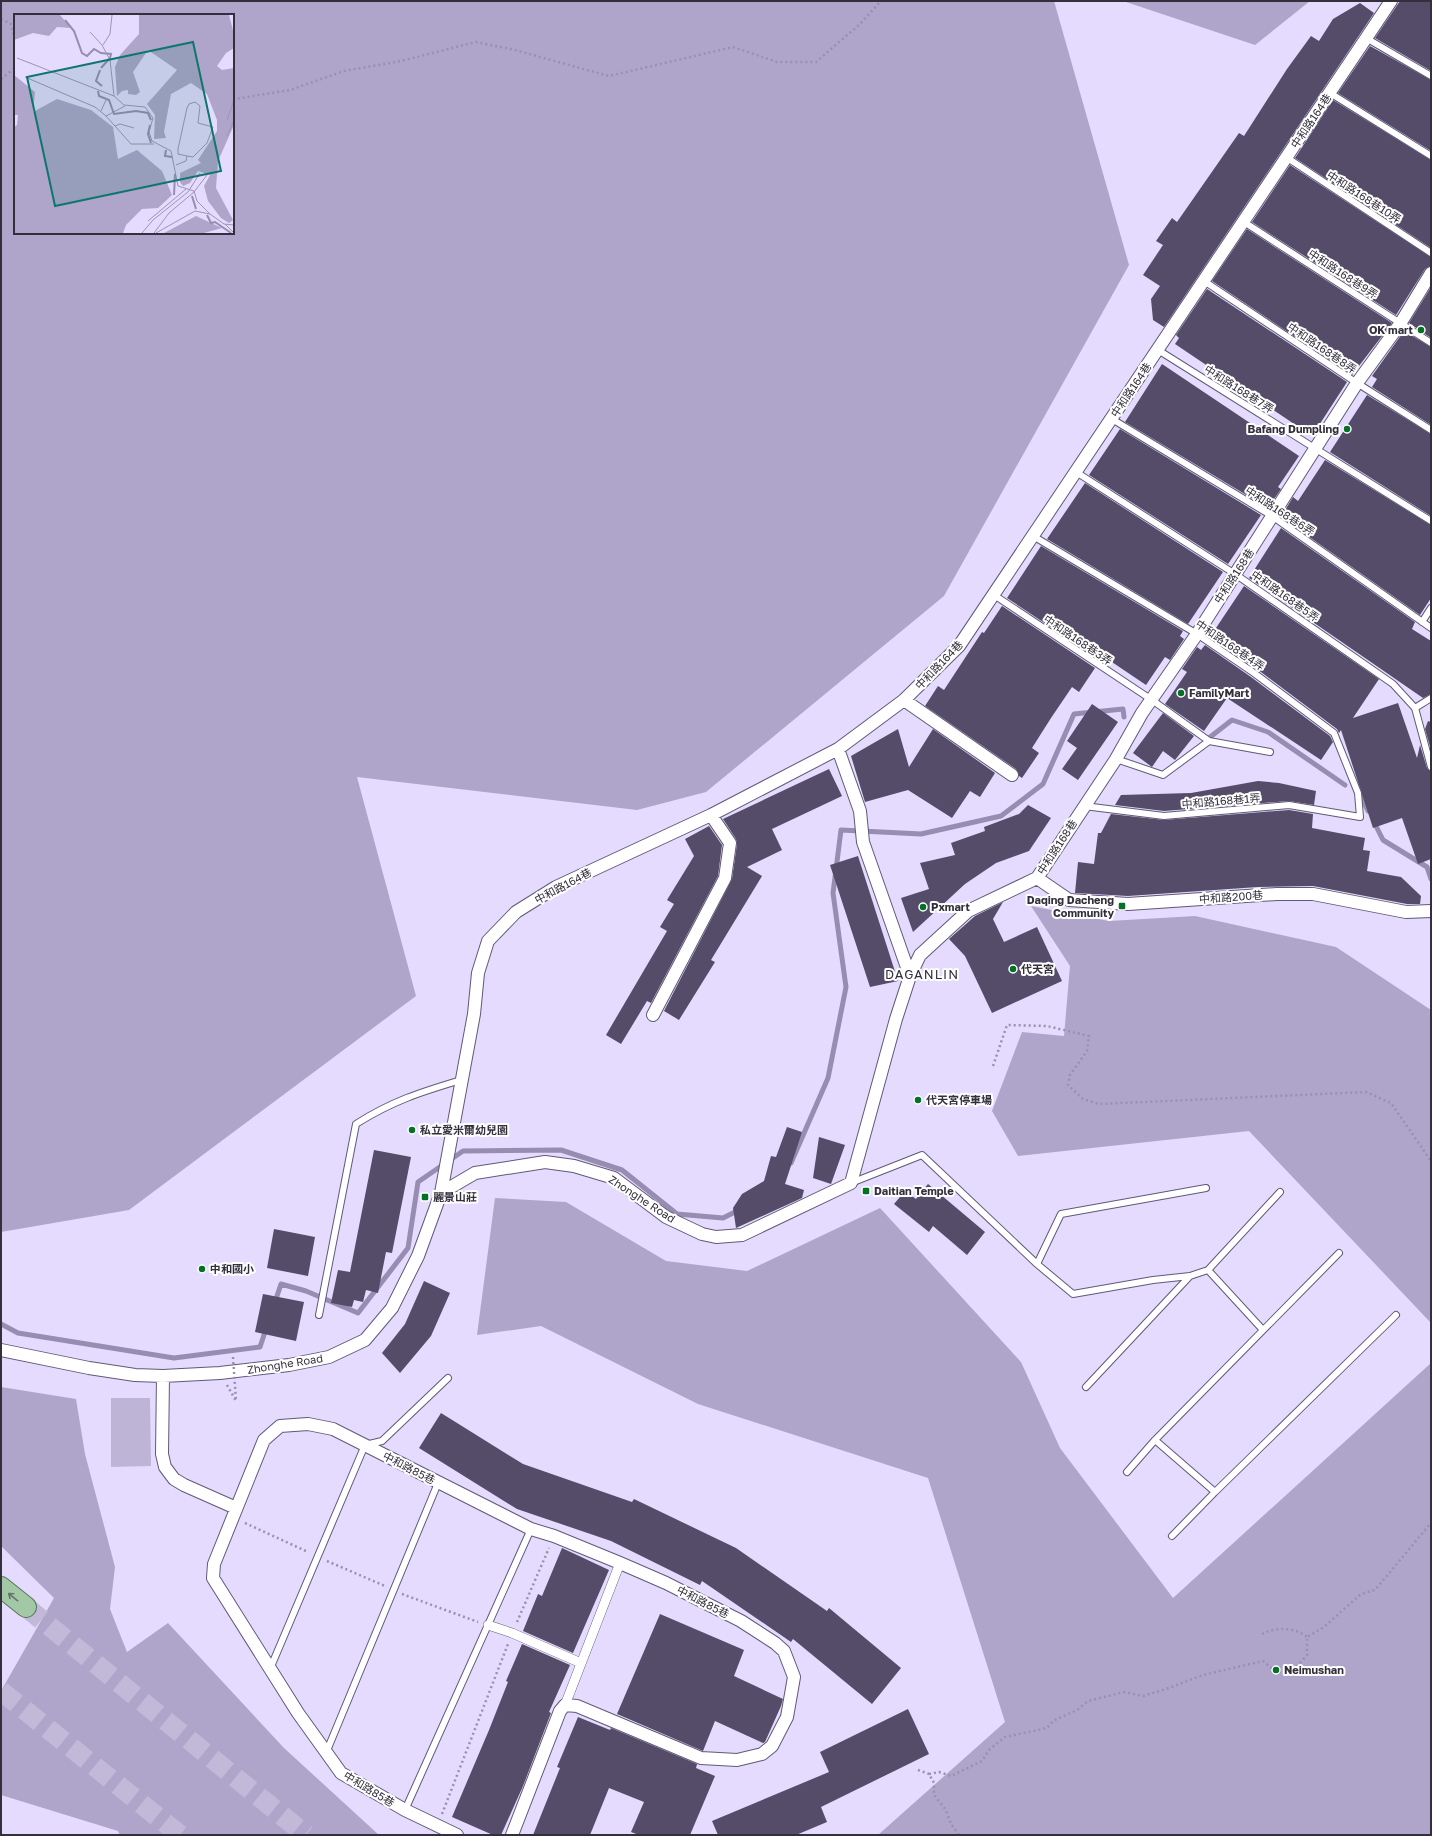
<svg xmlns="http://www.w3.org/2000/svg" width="1432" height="1836" font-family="'Golos Text','Noto Sans TC',sans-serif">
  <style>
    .green { fill: #beb5d6 }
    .forest { fill: #afa5cb; fill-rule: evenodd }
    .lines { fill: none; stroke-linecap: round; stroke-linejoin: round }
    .stream { stroke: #978cb1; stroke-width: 5 }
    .building { fill: #544c69 }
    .primary-tunnel { stroke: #c1b9d7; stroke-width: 20; stroke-dasharray: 20 10; stroke-linecap: butt }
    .service-casing { stroke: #615977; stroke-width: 8 }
    .pedestrian-casing { stroke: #615977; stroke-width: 10 }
    .minor-casing { stroke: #615977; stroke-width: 14 }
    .primary-casing { stroke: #547a5b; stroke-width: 22 }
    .path { stroke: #9891ab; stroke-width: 2.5; stroke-dasharray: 2 3; stroke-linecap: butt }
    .service { stroke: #fff; stroke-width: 6 }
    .pedestrian { stroke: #fff; stroke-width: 9 }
    .minor { stroke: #fff; stroke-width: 12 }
    .primary { stroke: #a3c8a6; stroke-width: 20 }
    .path-bridge { stroke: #9891ab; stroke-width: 2.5; stroke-dasharray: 2 3; stroke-linecap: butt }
    .oneway { stroke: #65746c }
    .poi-dot { fill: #047225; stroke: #fff; stroke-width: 1.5 }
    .labels { text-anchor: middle; stroke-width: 4; stroke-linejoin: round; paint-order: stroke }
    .street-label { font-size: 11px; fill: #332f3c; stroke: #fff }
    .poi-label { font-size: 11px; font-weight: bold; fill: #332f3c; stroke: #fff; text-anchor: start }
    .quarter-label { font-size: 13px; letter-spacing: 1px; fill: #332f3c; stroke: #fff }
    .inset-river { fill: none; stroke: #978cb1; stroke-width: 2 }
    .inset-road { fill: none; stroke: #9d96b0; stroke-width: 1 }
    .view { fill: #0f766e; fill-opacity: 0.15; stroke: #0f766e; stroke-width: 2 }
    .inset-edge { fill: none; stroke: #332f3c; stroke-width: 2 }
  </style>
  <rect width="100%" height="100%" fill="#e4dbfe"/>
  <path class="green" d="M111,1398h39l1,68 -40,1z"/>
  <path class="forest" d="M1,1h1053l75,264 -185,331 -238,196 -69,18 -280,-33 59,219 -287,214 -128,22zM15,15h218v218h-218z
    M1123,1h187l-55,44z
    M1031,906l78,15 86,-5 141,31 95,63v313l-182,-192 -231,25 -26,-45 30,-79 42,4 6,-70z
    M495,1198l71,4 100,59 81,10 133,-63 141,154 39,86 113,150 258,-235v472h-553l127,-113 -77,-244 -230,-74 -157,-78 -64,9z
    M1,1387l75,12 9,55 30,113 -5,42 17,43 41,-29 116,125 95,87h-259l-2,-4 -117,-36v-104l53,-93 -53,-52z"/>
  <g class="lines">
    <path class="stream" d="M1205,741l27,-21 36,12 77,53
      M1361,796l7,15
      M1374,822l9,18 44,27 4,12
      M791,1163l37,-85 18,-91 -13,-94 8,-63 80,4 80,-18 42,-32 31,-70 49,-5 1,8
      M275,1302l6,-18 25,7 52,22 50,-65 10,-66 45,-31 98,-1 61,20 55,44 46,4 16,-8
      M1,1324l17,9 156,25 86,-11 6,-18"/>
  </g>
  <path class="building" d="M1400,1h31v70l-56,-33z
    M1360,3l14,10 -210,314 -11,-7 -2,-21 9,-13 -17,-11 20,-30 -7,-4 16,-23 5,4 62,-89 5,3 43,-67 24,-33 8,5 14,-22z
    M1370,46l61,34v71l-93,-58z
    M1333,100l98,60v88l-136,-90z
    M1290,165l141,92v9l-6,3 -29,46 -144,-93z
    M1247,229l145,94 -40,52 -140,-94z
    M1431,287v51l-22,-15z
    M1207,289l140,93 -35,54 -137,-92 4,-6 -3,-3z
    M1404,331l27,16v78l-59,-38 5,-8 -5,-3z
    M1162,364l137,92 -21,31 3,2 -13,19 -143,-86z
    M1367,395l64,39v82l-101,-64z
    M1120,429l141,86 -33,49 -139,-89z
    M1325,460l106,65v73l-11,17 -139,-98 12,-20 5,4z
    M1085,483l138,89 -35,52 -141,-85z
    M1281,528l134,94 -3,7 19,12v53l-8,4 -174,-120z
    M1041,546l142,85 -3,5 4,3 -14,21 -5,-3 -19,28 -43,-29 -3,4 -93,-62z
    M1244,586l135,93 -26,39 45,-15 19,55 3,-13 7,23 4,3v88l-13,5 -16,-46 -29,10 -32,-98 -2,3 -2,-4 -80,-60 -47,-32z
    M1002,606l93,62 -16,24 -7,-5 -21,31 -19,30 7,5 -17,25 -3,-2 -3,-7 -91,-63 13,-20 6,4 38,-58 2,1z
    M1205,645l46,32 79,59 3,6 -12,18 -94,-62 -23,33 -39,-27 22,-32 -5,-3 15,-22 4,3z
    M1092,704l26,18 -40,58 -16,-11 15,-21 -10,-7z
    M1163,713l31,23 -19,24 -12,-9 -11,16 -19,-14z
    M1428,721l3,1v28l-6,-21z
    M898,729l11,38 24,-38 62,44 -15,24 -10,-6 -18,27 -44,-28 -43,12 -14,-46z
    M829,769l13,27 -70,33 10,21 -35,17 15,9 -51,84 4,2 -36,58 -15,-9 68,-132 5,-35 -1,-5 -13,-20z
    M1258,781l21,2 37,8 -2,14 -25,-4 -125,10 -49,-6 6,-10 70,-2z
    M1028,805l23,13 -22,33 -33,12 -31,21 -52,48 -12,-34 28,-9 -9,-26 35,-8 -4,-12 34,-12 -1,-4 35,-13z
    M1289,810l24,4 -1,14 53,10 -2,12 7,1 -3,20 34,6 20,19 -1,8h-13l-94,-18 -55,1 -130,9 -53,-3 3,-31 16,2 4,-31h3l10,-19 53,6z
    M709,826l13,19 -4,31 -67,127 -4,-2 -26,43 -15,-9 61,-104 -7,-4 14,-23 -7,-4 27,-44 -9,-17z
    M858,856l40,125 -28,6 -40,-122z
    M1003,902l-10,17 11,23 33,-15 25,54 -70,32 -27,-57 -16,-17 26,-23z
    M787,1127l15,5 -17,52 19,6 -2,8 -66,30 -3,-20 9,-14 22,-13 7,-25 5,1z
    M819,1137l26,8 -14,39 -18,-6z
    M374,1150l37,7 -19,96 -6,-1 -8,41 -12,-3 -3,12 -9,-2 -2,7 -21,-4 7,-33 12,2z
    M928,1184l57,48 -18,23 -34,-29 -4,6 -35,-28 11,-13 11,8z
    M274,1229l41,8 -7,39 -41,-8z
    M424,1281l26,12 -19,43 -31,37 -18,-20 23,-29z
    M263,1294l41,8 -8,39 -41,-9z
    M441,1413l82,51 109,38 2,-3 102,49 91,63 2,-3 72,60 -29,36 -79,-65 -2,3 -89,-61 -2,4 -89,-44 -94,-32 -98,-61z
    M562,1548l47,22 -36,83 -50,-22 15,-37 4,2z
    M660,1614l84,36 -10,26 49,23 -2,7 -16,36 -2,1 -48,-22 -12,30 -86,-37z
    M522,1644l48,21 -21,47 2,1 -28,73 -22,49h-8l-41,-18 37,-87 19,-48 -2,-1z
    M908,1709l21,45 -108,53 6,15 -31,13h-78l-6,-14 117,-49 -9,-20z
    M578,1717l32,13 1,-2 86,36 -1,4 19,8 -25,59h-51l-8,-3 13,-30 -35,-14 -19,47h-57l27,-67 -3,-1z"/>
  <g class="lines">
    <path class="primary-tunnel" d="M26,1607l280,228
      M1,1691l179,144"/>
    <g class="service-casing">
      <path id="service" d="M1366,38l65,38
        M1330,93l101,63
        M1286,157l145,96
        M1244,222l187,121
        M1204,281l153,102 74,47
        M1158,350l273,171
        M1112,419l160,97 159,112
        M1076,472l159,102 158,110 22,24
        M1033,536l164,98 57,39 80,60 24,60 2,24 -71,-12 -125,11 -80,-10
        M994,595l158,105 57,41 61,11
        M1422,622l9,-14
        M1431,698l-16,10 16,59
        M1116,759l47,16 46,-34
        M851,1183l71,-28 115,109 36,30 80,-14 37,-4
        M1037,1264l24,-50 145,-26
        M1208,1270l55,60
        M319,1315l37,-191c36,-23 65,-32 105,-44
        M1086,1387l104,-111 18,-6 72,-78
        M1155,1440l60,52
        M1127,1472l28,-32 184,-187
        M1172,1536l43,-44 181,-177
        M270,1669l95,-224 17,-4 66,-63
        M326,1753l112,-270
        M405,1810l126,-281"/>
    </g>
    <g class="pedestrian-casing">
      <path id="pedestrian" d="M488,1625l24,8 69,30
        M565,1705l55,-142"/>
    </g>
    <g class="minor-casing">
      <path id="minor" d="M904,700l108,75
        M1037,878l79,-119 26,-46 55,-79 160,-251 43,-59 31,-51
        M1037,878l32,22 59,4 149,-10h36l93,18 25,-1
        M910,976l-47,-134 -3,-31 -22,-62 66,-49 55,-54 432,-645
        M653,1015l72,-137 5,-35 -19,-28
        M441,1193l33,-179 4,-41 10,-32 28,-29 40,-25 155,-72 127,-66
        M1,1350l88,18 46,7 28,1 57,-3 69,-8 40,-8 36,-17 27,-32 26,-52 23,-63 34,-20 70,-11 29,4 40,12 52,39 36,17 14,3 26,-2 109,-52 45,-164 14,-43 10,-21 48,-44 69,-33
        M163,1376l-1,78 3,13 9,12 10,6 52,23
        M457,1835l-52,-25 -64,-37 -43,-60 -85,-135 1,-14 50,-124 16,-14 28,-2 25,5 198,100 23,7 66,27 46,20 75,38 34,22 9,8 10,26 -7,40 -15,29 -10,8 -25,6 -36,-2 -124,-52 -12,-1 -5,6 -48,124"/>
    </g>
    <g class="primary-casing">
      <path id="primary" d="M1,1587l25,20"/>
    </g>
    <path class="path" d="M1,19l10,5 4,16
      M1,79l14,-11
      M233,98l2,1 55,-9 54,-19 57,-10 75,-19 39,8 94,26 124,-29 44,15h39l43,-37 22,-24
      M993,1066l14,-41 40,1 42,10 -2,15 -17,24 -2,10 15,14 16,5 267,-12 25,11 40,58
      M227,1385l9,16
      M245,1523l63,29
      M327,1561l58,25
      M402,1594l76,28
      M517,1622l32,-74
      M1262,1634c14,-7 33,-7 45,3
      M918,1770l11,4
      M442,1814l66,-170
      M959,1835l-8,-11 -5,-14 -12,-15v-12l-5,-9 10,-2 12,4 31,-15 7,-11 16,-13 42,-9 6,-7 24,-11 11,-9 36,-9 19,4 23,-7 37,-14 60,-14 12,10 17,1 15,-17v-18l17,-10 37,-33 14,-4 56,-67"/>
    <use href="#service" class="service"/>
    <use href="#pedestrian" class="pedestrian"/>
    <use href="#minor" class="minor"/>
    <use href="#primary" class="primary"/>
    <path class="path-bridge" d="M233,1357l3,44"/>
  </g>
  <defs><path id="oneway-shaft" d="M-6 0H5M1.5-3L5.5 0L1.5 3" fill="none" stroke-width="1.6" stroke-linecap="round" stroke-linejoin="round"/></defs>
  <use class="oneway" href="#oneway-shaft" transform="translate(13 1597) rotate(-141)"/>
  <g class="poi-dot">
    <circle cx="1421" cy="330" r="4"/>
    <circle cx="1347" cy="429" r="4"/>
    <circle cx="1181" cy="693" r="4"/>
    <rect x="1118" y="902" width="8" height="8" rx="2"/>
    <circle cx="923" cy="907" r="4"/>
    <circle cx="1013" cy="969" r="4"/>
    <circle cx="918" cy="1100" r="4"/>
    <circle cx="412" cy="1130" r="4"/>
    <rect x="862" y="1187" width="8" height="8" rx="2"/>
    <rect x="421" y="1193" width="8" height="8" rx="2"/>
    <circle cx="202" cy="1269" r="4"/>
    <circle cx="1276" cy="1670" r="4"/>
  </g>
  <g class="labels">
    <g class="street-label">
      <text transform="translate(1311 121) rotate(-56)" y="4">中和路164巷</text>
      <text transform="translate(1364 197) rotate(33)" y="4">中和路168巷10弄</text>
      <text transform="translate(1343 274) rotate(33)" y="4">中和路168巷9弄</text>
      <text transform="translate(1322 348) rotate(34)" y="4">中和路168巷8弄</text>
      <text transform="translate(1239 389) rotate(32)" y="4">中和路168巷7弄</text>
      <text transform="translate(1131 390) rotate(-56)" y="4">中和路164巷</text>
      <text transform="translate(1280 511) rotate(33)" y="4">中和路168巷6弄</text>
      <text transform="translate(1234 576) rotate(-57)" y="4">中和路168巷</text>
      <text transform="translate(1285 596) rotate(35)" y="4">中和路168巷5弄</text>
      <text transform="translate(1078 640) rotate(34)" y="4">中和路168巷3弄</text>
      <text transform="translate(1230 645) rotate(34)" y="4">中和路168巷4弄</text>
      <text transform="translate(939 665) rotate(-46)" y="4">中和路164巷</text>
      <text transform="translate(1221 801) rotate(-5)" y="4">中和路168巷1弄</text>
      <text transform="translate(1057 847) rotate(-57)" y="4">中和路168巷</text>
      <text transform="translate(563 886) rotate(-28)" y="4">中和路164巷</text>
      <text transform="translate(1231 897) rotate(-4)" y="4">中和路200巷</text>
      <text transform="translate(642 1199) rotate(33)" y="4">Zhonghe Road</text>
      <text transform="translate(285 1364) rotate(-9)" y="4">Zhonghe Road</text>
      <text transform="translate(409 1468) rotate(27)" y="4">中和路85巷</text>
      <text transform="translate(703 1602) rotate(27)" y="4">中和路85巷</text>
      <text transform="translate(369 1789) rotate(31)" y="4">中和路85巷</text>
    </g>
    <g class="poi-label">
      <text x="1413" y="334" text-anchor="end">OK mart</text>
      <text x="1339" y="433" text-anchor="end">Bafang Dumpling</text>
      <text x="1189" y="697">FamilyMart</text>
      <text x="1114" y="904" text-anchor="end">Daqing Dacheng<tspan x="1114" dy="13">Community</tspan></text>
      <text x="931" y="911">Pxmart</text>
      <text x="1021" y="973">代天宮</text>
      <text x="926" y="1104">代天宮停車場</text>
      <text x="420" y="1134">私立愛米爾幼兒園</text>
      <text x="874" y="1195">Daitian Temple</text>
      <text x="433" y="1201">麗景山莊</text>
      <text x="210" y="1273">中和國小</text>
      <text x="1284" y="1674">Neimushan</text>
    </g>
    <g class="quarter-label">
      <text x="922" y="979">DAGANLIN</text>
    </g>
  </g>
  <g transform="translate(14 14)">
    <rect width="220" height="220" fill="#e4dbfe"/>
    <path d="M0,1h46l11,13 -14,-1 -8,9 -16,-3 -19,7zM125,1h90l5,19v14l-8,5 -9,13 5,4 12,-2v57l-16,36 -2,27 17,32 -4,3 -8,-5 -13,-17 -4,-15 6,-11 -12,-4 -8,12 -7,3 -3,-4v-9l21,-10 -3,-3 19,-29v-11l-10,-26 -16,-11 -20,11 -7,38 2,6 -12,1 1,-24 -8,-11 30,-34 -29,-20 -15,22 7,20 -4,3 -8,-1v-4l-6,1 -5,5 -2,-29 5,-12 19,-21zM0,61l21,17 -2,20 24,-13 34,11 22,17 5,32 19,-9 25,21 10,24 -14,13 -16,1 -16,16 -3,8h-109v-106l3,-2 1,-10h-4zM182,202l26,12 -18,5h-40z" fill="#afa5cb"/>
    <path class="inset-river" d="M51,6l9,11 8,22 5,3 7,-7 7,4 10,1 -1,4 -9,10M86,56l-4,11 6,5M84,77l1,5 10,4 5,14 22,-3 12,2 3,7M136,111l-2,9 3,9M152,136l-1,6 7,1M160,181l1,-21M178,182l4,13M193,201l4,8 4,-1 16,11"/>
    <path class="inset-road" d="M76,18l12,13 8,15 4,36M89,31l7,-11 2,-19M3,44l97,38M11,63l70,30 11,9 19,-10M100,82l10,9 21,2 8,11 -4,14 3,9 19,10 7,35 16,5 3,10 13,13 14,10 10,1M87,97l5,-11M92,102l25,28h23M213,106l7,-20M101,112l5,-2 14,4M213,122l7,-16M162,151l10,-4 1,-5 -9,-2v-5l9,-41 2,-4 6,-2 5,4 -2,17 15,4 -6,16 -14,14 -6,-1M134,207l38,-32M211,210l9,9M128,219l11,-13 35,-28 12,-19M140,219l15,-20 25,-21 13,-17M142,219l39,-22 15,3"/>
    <path class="view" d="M179,28l28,129 -166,35 -28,-129z"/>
    <rect width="220" height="220" class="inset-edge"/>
  </g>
  <rect width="1432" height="1836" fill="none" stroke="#332f3c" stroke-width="4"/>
</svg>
